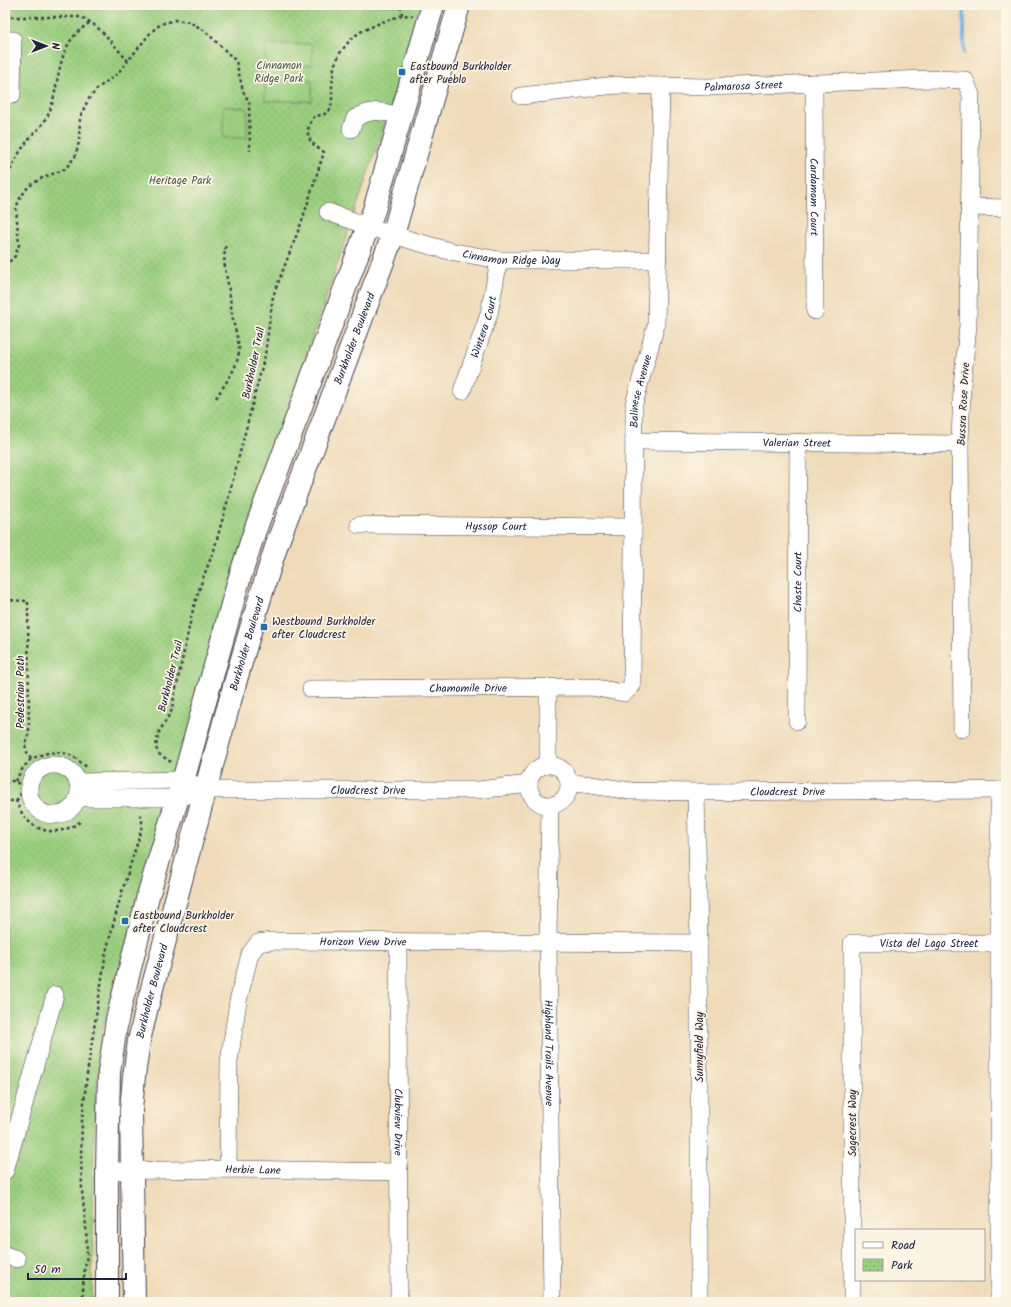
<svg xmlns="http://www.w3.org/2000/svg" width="1011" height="1307" font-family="Kalam,sans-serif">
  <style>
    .park { fill: url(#park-dots); stroke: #5e785c }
    .garden { fill: #9ace7e; stroke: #5e785c }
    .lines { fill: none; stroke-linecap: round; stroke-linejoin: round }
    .stream { stroke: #65addc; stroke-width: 4 }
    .minor-casing { stroke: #413e4e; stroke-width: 18 }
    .major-casing { stroke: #413e4e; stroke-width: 24 }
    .path { stroke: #413e4e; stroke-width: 2.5; stroke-dasharray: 3 3; stroke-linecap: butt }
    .minor { stroke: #fff; stroke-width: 17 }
    .major { stroke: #fff; stroke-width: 22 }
    .poi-dot { fill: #1f6fb2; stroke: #fcf5e5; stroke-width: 1.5 }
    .labels { text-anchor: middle; stroke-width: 3.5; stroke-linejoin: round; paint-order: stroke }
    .park-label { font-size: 11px; fill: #46564f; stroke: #fcf5e5 }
    .poi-label { font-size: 11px; fill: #22223b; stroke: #fcf5e5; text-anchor: start }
    .street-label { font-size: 11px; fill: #22223b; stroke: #fcf5e5 }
  </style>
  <defs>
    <pattern id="park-dots" width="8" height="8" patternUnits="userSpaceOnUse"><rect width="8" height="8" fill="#9ace7e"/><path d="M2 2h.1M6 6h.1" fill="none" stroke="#84b16e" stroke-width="1.8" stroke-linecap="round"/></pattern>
  </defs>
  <rect width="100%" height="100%" fill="#fcf5e5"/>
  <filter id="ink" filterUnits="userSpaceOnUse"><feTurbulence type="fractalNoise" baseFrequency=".025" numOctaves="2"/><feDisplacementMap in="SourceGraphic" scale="8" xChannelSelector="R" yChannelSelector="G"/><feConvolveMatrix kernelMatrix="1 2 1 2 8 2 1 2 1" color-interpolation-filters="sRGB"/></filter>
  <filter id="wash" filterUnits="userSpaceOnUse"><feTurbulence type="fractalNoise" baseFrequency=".012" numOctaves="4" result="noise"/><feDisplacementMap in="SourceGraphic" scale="16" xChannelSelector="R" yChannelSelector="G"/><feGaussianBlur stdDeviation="0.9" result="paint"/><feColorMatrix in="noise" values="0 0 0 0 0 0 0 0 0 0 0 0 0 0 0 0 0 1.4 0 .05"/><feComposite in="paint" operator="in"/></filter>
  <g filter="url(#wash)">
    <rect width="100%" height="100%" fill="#efdbb9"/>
    <path class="park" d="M5,5h420l-139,411 -184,615 -8,97 -2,174h-87z"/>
    <path class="garden" d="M265,44h47v21h-47z
      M265,80h47v21h-47z
      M223,107l24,1v30h-24z"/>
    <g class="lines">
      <path class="stream" d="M964,5v48"/>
    </g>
  </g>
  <g filter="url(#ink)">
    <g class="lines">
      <g class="minor-casing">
        <g id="minor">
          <path d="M5,40h8l-1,55h-7"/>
          <path id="s1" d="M814,83l1,228"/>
          <path id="s2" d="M521,96l95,-11 91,2 221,-8 37,1 6,15 -3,230 -6,61 -2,58 2,285"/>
          <path d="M351,129l4,-11c20,-10 25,-7 46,-2"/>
          <path d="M969,207l37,1"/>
          <path id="s3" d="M328,212l65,23 56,16 50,9h159"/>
          <path id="s4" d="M462,391l27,-77 10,-54"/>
          <path id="s5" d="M634,441l326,3"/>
          <path id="s6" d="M359,525l274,2"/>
          <path id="s7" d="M311,689l280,-2 33,6 8,-7 2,-282 22,-79 5,-239"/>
          <path id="s8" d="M797,721l1,-279"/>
          <path d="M548,764v-77"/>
          <circle cx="54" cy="790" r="25"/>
          <circle cx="549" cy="785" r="20"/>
          <path d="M78,782l105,-2 10,4"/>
          <path id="s9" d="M569,783l15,1 47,7 65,1 310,-2"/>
          <path d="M999,790v512"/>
          <path d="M696,792l3,151v359"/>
          <path id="s10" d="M78,798h99l29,-8h273l50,-6"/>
          <path id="s11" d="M550,805l-2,136 4,361"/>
          <path id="s12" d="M398,942l1,360"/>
          <path id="s13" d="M228,1169l1,-107 9,-61 12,-47 8,-11 13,-2 428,2"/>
          <path d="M5,1171l50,-176"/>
          <path id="s14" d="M107,1171l121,-2 170,3"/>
          <path d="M5,1255l12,4"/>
          <path id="s15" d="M852,1302v-359h154"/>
        </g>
      </g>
      <g class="major-casing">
        <g id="major">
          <path d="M107,1302v-131l2,-99 8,-52 31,-124 37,-122 53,-191 16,-50 120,-323 59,-205"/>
          <path id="s16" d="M134,1302l-3,-192 3,-34 5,-35 8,-34c42,-154 81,-310 130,-463l116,-309 66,-230"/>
        </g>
      </g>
      <path class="path" d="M345,5l56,3 1,7
        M5,17h76c19,8 33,29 47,44l23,-29 10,-8 14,-4 15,2 15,9 31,30 7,30 6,11 1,49
        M5,181c6,-13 12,-26 21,-38 6,-9 16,-16 21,-26 13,-26 8,-61 29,-83 4,-5 10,-8 14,-12
        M5,266l10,-10 4,-11 -3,-37 4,-10 8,-11 12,-8 25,-10 10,-12 4,-15 1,-24 8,-18 10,-12 18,-13 12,-14
        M216,398c8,-13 19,-26 22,-41 3,-12 -2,-22 -4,-33 -3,-12 -3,-23 -5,-34 -3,-19 -7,-27 -3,-46
        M5,600l23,1 1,132c-5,12 -5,15 2,26 16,-7 29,-11 46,0 3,3 7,6 10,8
        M171,762l-12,-8 -3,-6 1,-8 2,-8 12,-20 22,-103 10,-31 11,-28 13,-47 38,-148 8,-59 29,-75 22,-69c-16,-9 -22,-20 -9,-36l8,-1 7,-5 2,-7v-16l2,-21 6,-13 10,-13 10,-8 20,-9 22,-8 11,1
        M15,781l8,-13 8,-9
        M5,783c21,-11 21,27 0,16
        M16,800c10,31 37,40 64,22
        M83,1302v-18l4,-30 -1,-28 -4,-35 -1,-37 1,-33 5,-47 19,-122 15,-57 20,-64 1,-10 -3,-9"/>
      <use href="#minor" class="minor"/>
      <use href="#major" class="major"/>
    </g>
  </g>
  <g class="poi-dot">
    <rect x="398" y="68" width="8" height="8" rx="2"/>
    <rect x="260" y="623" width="8" height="8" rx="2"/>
    <rect x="121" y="917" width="8" height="8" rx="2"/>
  </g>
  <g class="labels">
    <g class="park-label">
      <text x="279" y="69">Cinnamon<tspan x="279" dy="13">Ridge Park</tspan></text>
      <text x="180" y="184">Heritage Park</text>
    </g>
    <g class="poi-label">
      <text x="410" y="70">Eastbound Burkholder<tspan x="410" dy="13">after Pueblo</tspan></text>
      <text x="272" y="625">Westbound Burkholder<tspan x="272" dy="13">after Cloudcrest</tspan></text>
      <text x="133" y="919">Eastbound Burkholder<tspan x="133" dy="13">after Cloudcrest</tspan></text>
    </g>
    <g class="street-label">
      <text dy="4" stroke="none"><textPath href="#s2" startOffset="223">Palmarosa Street</textPath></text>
      <text dy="4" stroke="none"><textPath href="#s1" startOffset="114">Cardamom Court</textPath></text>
      <text dy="4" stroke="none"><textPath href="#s3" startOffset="190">Cinnamon Ridge Way</textPath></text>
      <text dy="4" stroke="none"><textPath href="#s4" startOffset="68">Wintera Court</textPath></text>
      <text dy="4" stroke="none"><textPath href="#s16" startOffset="997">Burkholder Boulevard</textPath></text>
      <text transform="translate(253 363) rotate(-78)" y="4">Burkholder Trail</text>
      <text dy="4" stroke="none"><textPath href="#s7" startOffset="620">Balinese Avenue</textPath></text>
      <text transform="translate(963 404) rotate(-87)" y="4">Bussra Rose Drive</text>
      <text dy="4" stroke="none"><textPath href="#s5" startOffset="163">Valerian Street</textPath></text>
      <text dy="4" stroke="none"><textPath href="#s6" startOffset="137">Hyssop Court</textPath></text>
      <text dy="4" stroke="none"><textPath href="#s8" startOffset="139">Chaste Court</textPath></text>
      <text dy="4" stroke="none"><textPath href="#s16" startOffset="673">Burkholder Boulevard</textPath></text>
      <text transform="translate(170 676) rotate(-76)" y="4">Burkholder Trail</text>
      <text dy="4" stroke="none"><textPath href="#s7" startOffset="157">Chamomile Drive</textPath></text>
      <text transform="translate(20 692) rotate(-90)" y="4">Pedestrian Path</text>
      <text dy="4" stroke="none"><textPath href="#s10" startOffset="291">Cloudcrest Drive</textPath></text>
      <text dy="4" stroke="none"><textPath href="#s9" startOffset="219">Cloudcrest Drive</textPath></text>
      <text dy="4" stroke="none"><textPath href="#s13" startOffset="336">Horizon View Drive</textPath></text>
      <text dy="4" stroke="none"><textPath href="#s15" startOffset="436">Vista del Lago Street</textPath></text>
      <text dy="4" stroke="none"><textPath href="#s16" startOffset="313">Burkholder Boulevard</textPath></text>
      <text transform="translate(699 1047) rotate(-90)" y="4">Sunnyfield Way</text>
      <text dy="4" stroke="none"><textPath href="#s11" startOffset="248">Highland Trails Avenue</textPath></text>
      <text dy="4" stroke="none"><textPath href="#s12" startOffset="180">Clubview Drive</textPath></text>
      <text transform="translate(852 1123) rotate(-90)" y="4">Sagecrest Way</text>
      <text dy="4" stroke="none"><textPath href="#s14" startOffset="146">Herbie Lane</textPath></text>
    </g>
  </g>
  <rect width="1011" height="1307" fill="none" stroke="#fcf5e5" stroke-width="20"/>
  <rect x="855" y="1229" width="130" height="52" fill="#fcf5e5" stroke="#a5a1a1"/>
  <rect x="863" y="1242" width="20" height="6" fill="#ffffff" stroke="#a5a1a1"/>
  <text x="891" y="1249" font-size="12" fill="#22223b">Road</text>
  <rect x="863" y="1259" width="20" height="12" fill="url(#park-dots)" stroke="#a5a1a1"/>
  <text x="891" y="1269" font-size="12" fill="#22223b">Park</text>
  <g transform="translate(46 46) rotate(90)" stroke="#fcf5e5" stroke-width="3" paint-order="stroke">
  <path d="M0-3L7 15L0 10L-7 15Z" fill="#22223b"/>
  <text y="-6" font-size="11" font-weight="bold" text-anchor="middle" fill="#22223b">N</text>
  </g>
  <path d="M28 1273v6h98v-6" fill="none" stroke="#22223b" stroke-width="2"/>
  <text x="34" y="1273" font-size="12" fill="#22223b" stroke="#fcf5e5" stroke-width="3" paint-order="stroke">50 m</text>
</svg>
